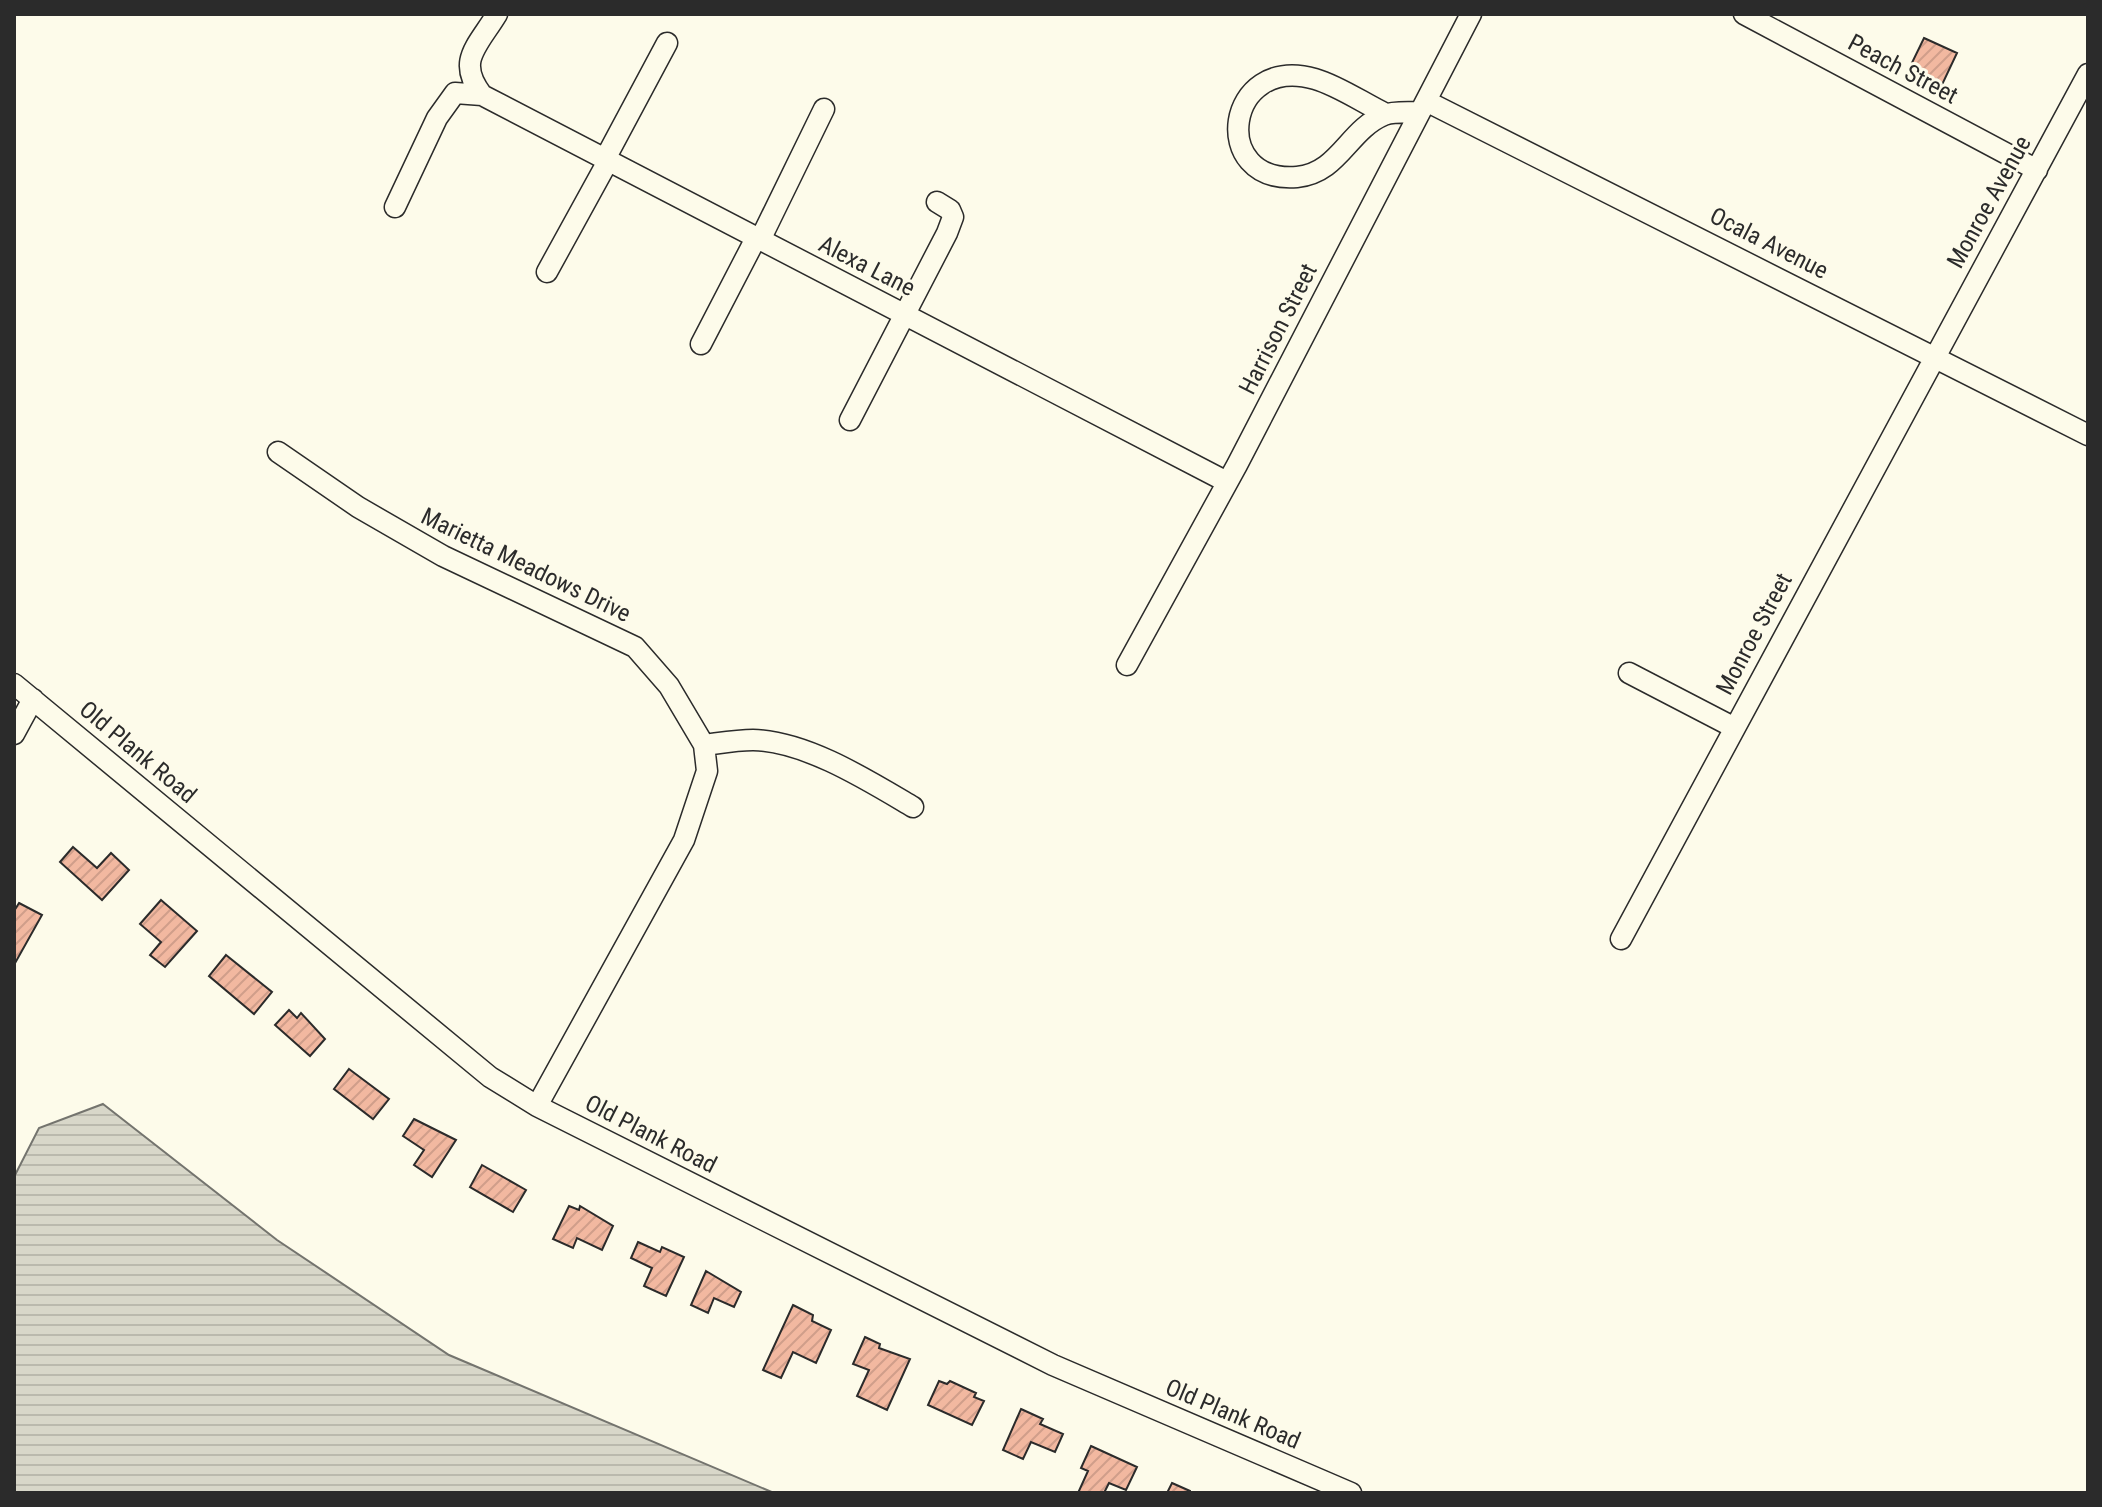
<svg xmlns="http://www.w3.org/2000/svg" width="2102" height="1507" font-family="'Roboto Condensed',sans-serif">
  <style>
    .water { fill: url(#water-rules); stroke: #74746e; stroke-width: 2 }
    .building { fill: url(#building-hatch); stroke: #2b2b2b; stroke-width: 2 }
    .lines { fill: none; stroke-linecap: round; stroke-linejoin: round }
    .minor-casing { stroke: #2b2b2b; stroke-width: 23 }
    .minor { stroke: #fdfbea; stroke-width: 20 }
    .labels { text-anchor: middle; stroke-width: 6; stroke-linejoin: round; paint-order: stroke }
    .street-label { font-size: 24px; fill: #2b2b2b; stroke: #fdfbea }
  </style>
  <defs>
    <pattern id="water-rules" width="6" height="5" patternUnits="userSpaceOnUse" patternTransform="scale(2)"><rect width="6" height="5" fill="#d8d7c9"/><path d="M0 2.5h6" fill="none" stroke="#bab9ad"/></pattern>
    <pattern id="building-hatch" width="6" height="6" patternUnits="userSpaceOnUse" patternTransform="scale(2)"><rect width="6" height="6" fill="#f2b8a0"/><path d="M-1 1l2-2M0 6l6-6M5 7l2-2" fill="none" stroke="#d09e8a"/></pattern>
  </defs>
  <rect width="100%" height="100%" fill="#fdfbea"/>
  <path class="water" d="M103,1104l174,136 172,115 325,138h-760v-316l25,-49z"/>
  <path class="building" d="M1924,38l33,15 -17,36 -33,-16z
    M73,847l24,21 14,-15 18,17 -27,30 -42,-38z
    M161,900l36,31 -32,36 -15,-12 11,-13 -21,-18z
    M19,903l23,12 -28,50v-54z
    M226,955l46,37 -18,22 -45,-38z
    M289,1010l8,8 4,-5 24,26 -15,17 -35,-31z
    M349,1069l40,30 -16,20 -39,-30z
    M414,1119l42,21 -24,37 -18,-12 10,-15 -21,-14z
    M482,1165l44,25 -13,22 -43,-25z
    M569,1206l10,4 1,-4 33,20 -11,24 -25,-12 -4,10 -20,-9z
    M638,1242l22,10 2,-5 22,10 -18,39 -22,-10 8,-18 -21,-10z
    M706,1271l35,21 -7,15 -20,-9 -6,15 -17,-8z
    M793,1305l20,10 -1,6 19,9 -15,33 -23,-11 -12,26 -18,-8z
    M865,1337l15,7 -1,4 31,11 -23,51 -30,-14 12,-26 -16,-6z
    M939,1381l8,3 3,-3 26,12 -2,4 10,4 -12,24 -44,-20z
    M1021,1409l22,10 -3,5 23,10 -8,18 -24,-10 -8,17 -20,-9z
    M1091,1446l46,21 -11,23 -17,-7 -5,10h-26l10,-22 -7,-3z
    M1172,1483l18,8v2h-23z"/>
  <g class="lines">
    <g class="minor-casing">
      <path id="minor" d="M1744,14l293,156
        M482,95c-26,-34 -5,-48 15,-81
        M1426,101l662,334
        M1386,114c-23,-11 -47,-28 -71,-35 -90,-26 -107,105 -18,98 42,-4 51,-47 87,-62 10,-4 25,-2 36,-3
        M605,159l62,-116
        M395,207l42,-89 18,-25 27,2 745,387
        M760,240l64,-131
        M547,272l61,-111
        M701,344l55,-106
        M850,420l97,-187 6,-16 -3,-7 -13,-8
        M278,452l80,55 85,49 192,91 34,39 35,59 3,26 -23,69 -147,266
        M1127,665l110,-200 234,-451
        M1629,673l104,54
        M14,684l476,393 47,29 516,259 298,128
        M14,734l19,-35
        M704,745c16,-2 33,-5 49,-5 53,1 116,41 160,67
        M1621,939l467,-865"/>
    </g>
    <use href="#minor" class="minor"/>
  </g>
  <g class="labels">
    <g class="street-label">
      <text transform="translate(1903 69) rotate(28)" y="8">Peach Street</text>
      <text transform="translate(1989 202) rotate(-61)" y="8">Monroe Avenue</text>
      <text transform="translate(1769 243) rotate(27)" y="8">Ocala Avenue</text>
      <text transform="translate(867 266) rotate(27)" y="8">Alexa Lane</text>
      <text transform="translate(1278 329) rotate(-63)" y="8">Harrison Street</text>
      <text transform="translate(526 565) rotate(26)" y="8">Marietta Meadows Drive</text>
      <text transform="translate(1754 634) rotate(-62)" y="8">Monroe Street</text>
      <text transform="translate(138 752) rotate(40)" y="8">Old Plank Road</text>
      <text transform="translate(651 1134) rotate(27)" y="8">Old Plank Road</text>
      <text transform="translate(1233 1414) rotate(23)" y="8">Old Plank Road</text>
    </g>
  </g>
  <rect width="2102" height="1507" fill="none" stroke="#2b2b2b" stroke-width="32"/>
</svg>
